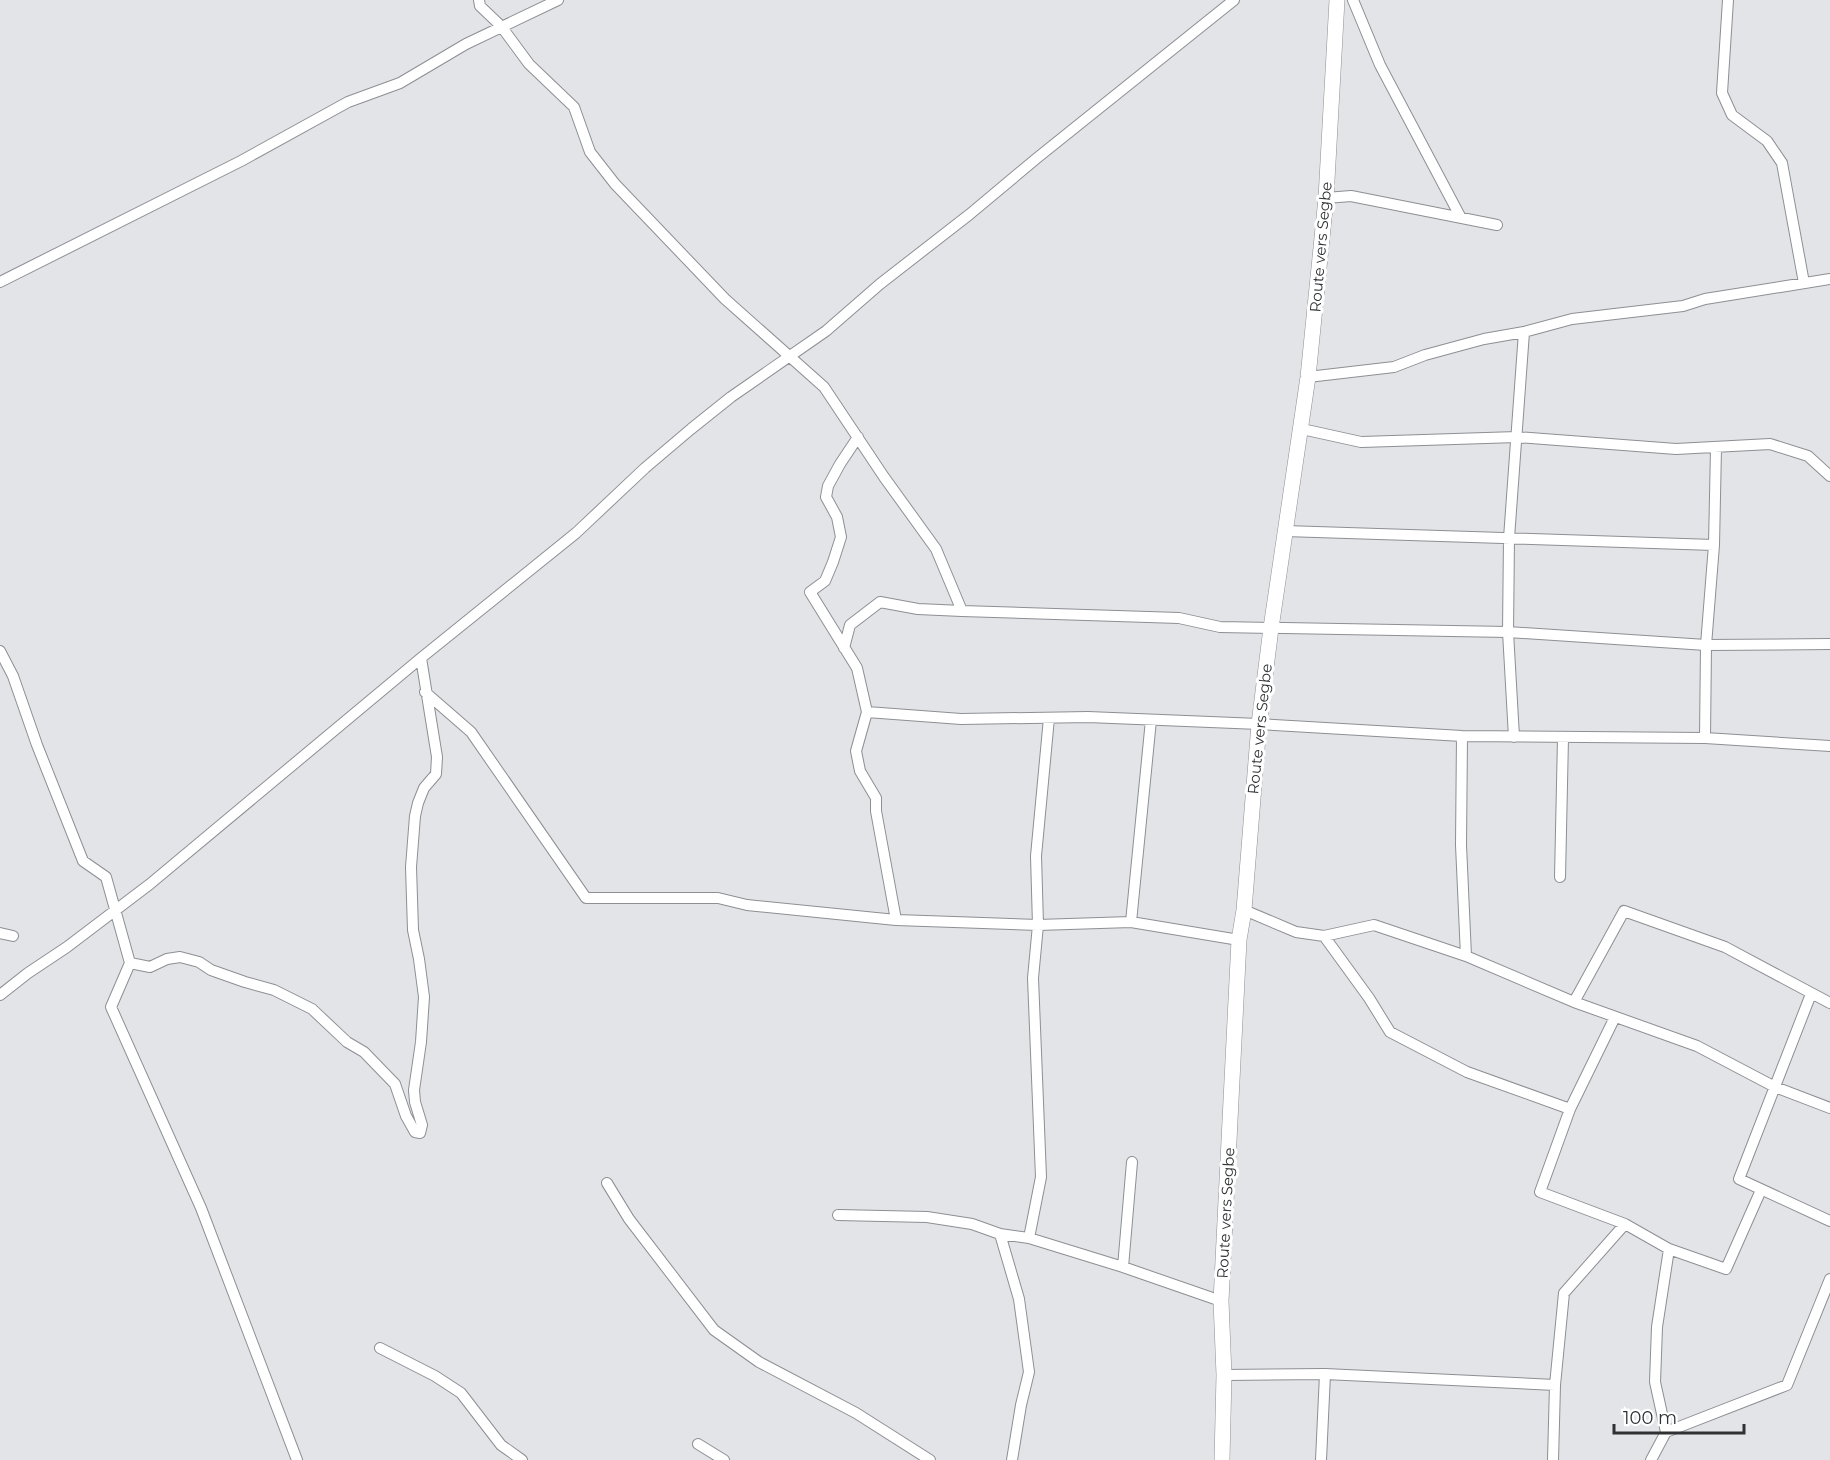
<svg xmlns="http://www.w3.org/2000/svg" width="1830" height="1460" font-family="Montserrat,sans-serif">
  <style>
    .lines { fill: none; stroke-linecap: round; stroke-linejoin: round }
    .street-casing { stroke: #8d8f93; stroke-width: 12 }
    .secondary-casing { stroke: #8d8f93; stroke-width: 16 }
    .street { stroke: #fff; stroke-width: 10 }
    .secondary { stroke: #fff; stroke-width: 15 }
    .labels { text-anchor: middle; stroke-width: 6; stroke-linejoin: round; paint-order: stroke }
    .street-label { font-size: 15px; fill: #303133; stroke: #fff }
  </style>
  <rect width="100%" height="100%" fill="#e2e4e8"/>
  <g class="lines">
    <g class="street-casing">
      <path id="street" d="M479,0l1,6 21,20 28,38 45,43 16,45 25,32 110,115 99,88 60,90 52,72 26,62 217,7 41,9 288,5 198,13 124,-1
        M1353,0l27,65 81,153
        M1728,0l-6,93 10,22 35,26 15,22 22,120
        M1326,198l25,-2 146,29
        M0,282l241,-121 107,-59 52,-19 66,-39 92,-44
        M1308,377l86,-10 31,-12 59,-16 40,-7 48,-13 111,-13 22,-7 125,-20
        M1302,429l59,13 156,-5 159,12 94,-5 38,12 22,20
        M858,437l-18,27 -12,22 -2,11 11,20 4,20 -8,25 -8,19 -15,11 47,76 10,44 -11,39 4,20 16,27v13l20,109
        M1285,531l429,14
        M844,648l6,-23 30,-23 38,7 44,2
        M0,651l13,25 24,69 46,116 23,16 24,86
        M425,692l46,40 115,166h132l29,7 149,15 58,2 84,3 93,-3 108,18
        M867,712l94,7 127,-2 171,7 203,12 243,2 125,8
        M1462,736l-1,109 5,111
        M1514,737l-6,-105 1,-94 15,-206
        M1705,738l1,-93 8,-100 2,-97
        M1560,877l3,-139
        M1244,910l52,22 28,4 50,-11 92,31 108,46 123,44 78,41 55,21
        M1131,922l20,-202
        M0,933l13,3
        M1324,936l45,62 21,34 77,40 103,37
        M1811,994l-72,185 91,42
        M0,995l28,-22 39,-26 83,-63 271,-226 155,-125 69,-65 46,-39 40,-32 95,-66 54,-47 90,-70 67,-56 197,-158
        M1574,1002l50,-91 101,36 105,56
        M1615,1017l-45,92 -30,83 85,32 44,25 57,20 35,-79
        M607,1183l22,36 85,111 45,32 97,51 74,47
        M838,1215l89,2 45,7 28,10 29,4 94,29 98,34
        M1000,1234l19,65 10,73 -8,33 -9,55
        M1029,1238l12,-61 -8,-199 5,-53 -2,-69 13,-138
        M1123,1267l9,-105
        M380,1348l55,28 26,17 40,52 21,15
        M1224,1375l101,-1 230,11
        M1666,1432l-11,-50 2,-55 12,-78
        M698,1444l26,16
        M297,1460l-96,-252 -90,-201 19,-44 20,4 17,-8 13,-2 19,5 12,8 34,12 29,8 38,19 35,33 17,10 31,32 11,32 9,16 5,1 2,-8 -7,-23 -1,-12 7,-48 3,-45 -5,-38 -6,-29 -2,-63 4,-51 3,-13 6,-15 12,-14 1,-17 -16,-99
        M1321,1460l4,-86
        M1553,1460l2,-75 9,-92 61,-69
        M1651,1460l15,-28 121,-47 43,-106"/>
    </g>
    <g class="secondary-casing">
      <path id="secondary" d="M1222,1460l2,-85 -3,-74 18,-361 5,-30 15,-186 12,-96 37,-251 18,-179 11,-198"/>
    </g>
    <use href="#street" class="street"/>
    <use href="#secondary" class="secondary"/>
  </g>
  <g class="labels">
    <g class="street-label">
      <text transform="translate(1321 247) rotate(-85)" y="5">Route vers Segbe</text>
      <text transform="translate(1260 729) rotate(-84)" y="5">Route vers Segbe</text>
      <text transform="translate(1226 1213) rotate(-87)" y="5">Route vers Segbe</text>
    </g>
  </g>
  <path d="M1614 1424v9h130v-9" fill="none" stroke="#303133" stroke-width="3"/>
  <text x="1623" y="1424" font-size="18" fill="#303133" stroke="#ffffff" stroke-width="4.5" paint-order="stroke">100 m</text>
</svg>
